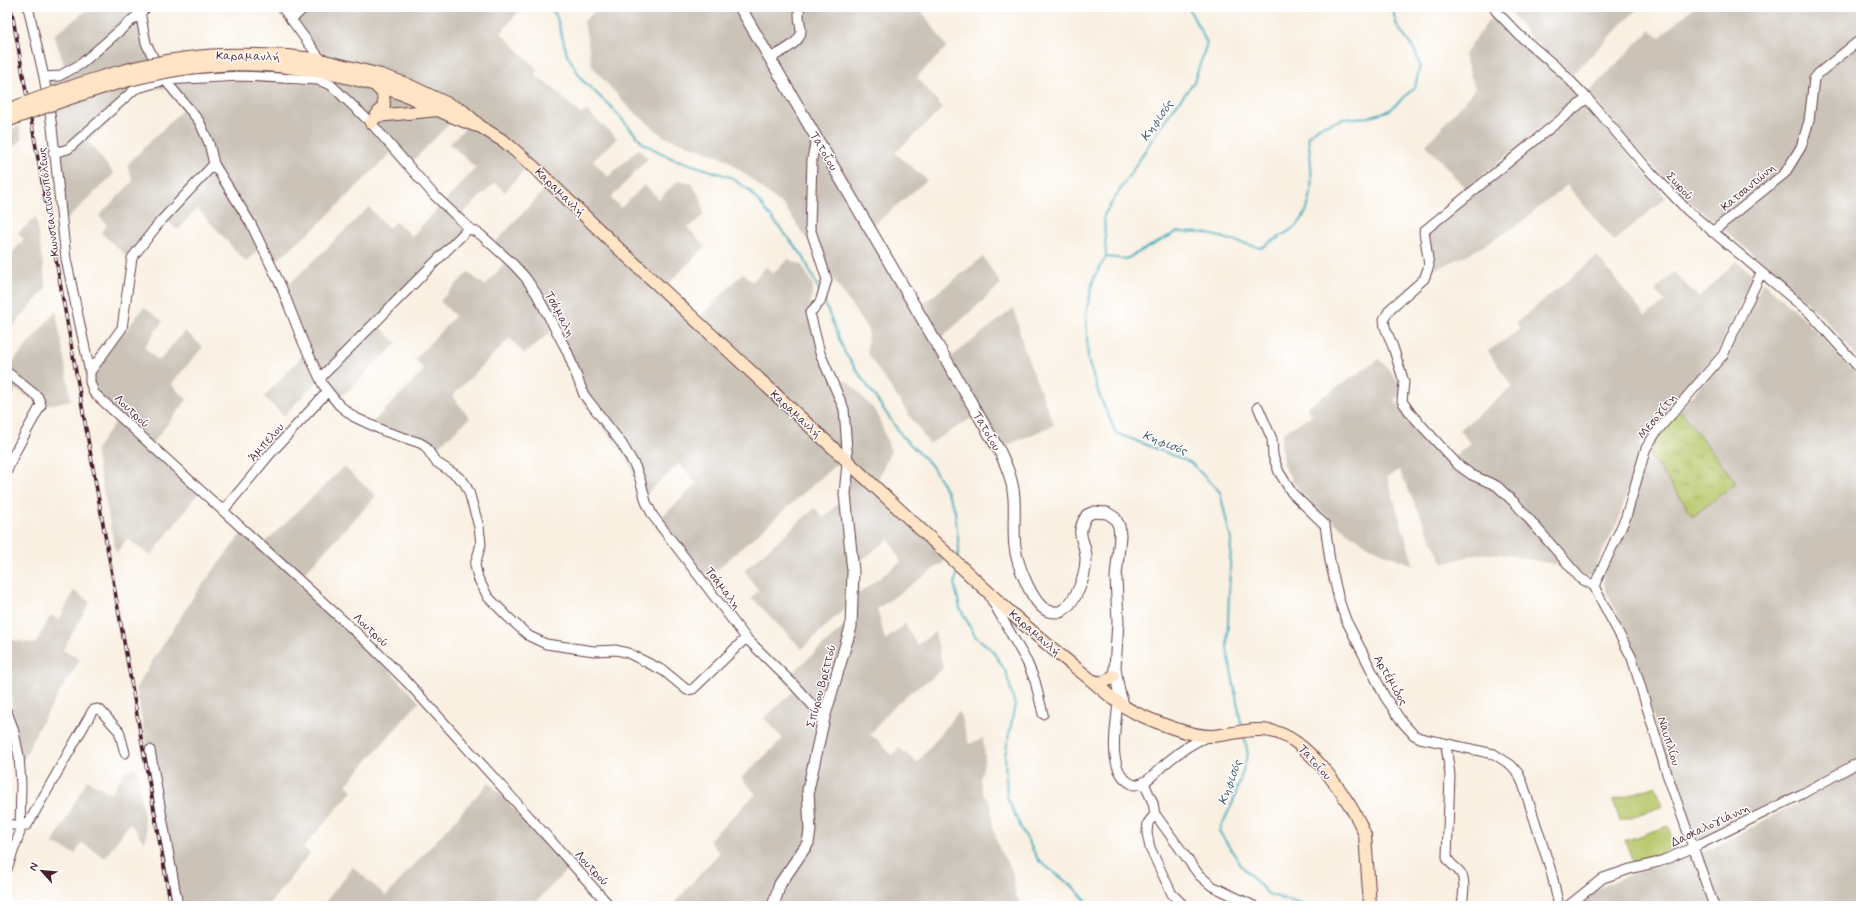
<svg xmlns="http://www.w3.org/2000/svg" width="1868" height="913" font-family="Mynerve,sans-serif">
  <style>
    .industrial { fill: #cbc3b8; fill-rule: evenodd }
    .grass { fill: url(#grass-tufts); stroke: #80724a }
    .pitch { fill: #b6c668; stroke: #80724a }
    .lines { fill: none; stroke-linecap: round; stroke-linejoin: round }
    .stream { stroke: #3eabbc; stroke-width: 2 }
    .minor-casing { stroke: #643e46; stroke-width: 11 }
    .tertiary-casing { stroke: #643e46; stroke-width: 13 }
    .secondary-casing { stroke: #643e46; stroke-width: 14 }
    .minor { stroke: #fff; stroke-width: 9 }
    .tertiary { stroke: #fff; stroke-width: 11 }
    .secondary { stroke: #ffe4c6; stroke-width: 12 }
    .rail-casing { stroke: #4a1f2b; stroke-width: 3.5 }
    .rail { stroke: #fff; stroke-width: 2; stroke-dasharray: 6; stroke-linecap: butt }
    .secondary-bridge-casing { stroke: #643e46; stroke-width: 14; stroke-linecap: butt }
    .secondary-bridge { stroke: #ffe4c6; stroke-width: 12 }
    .labels { text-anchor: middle; stroke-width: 3; stroke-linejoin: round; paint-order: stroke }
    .street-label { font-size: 12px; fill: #4a1f2b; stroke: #fff }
    .water-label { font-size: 13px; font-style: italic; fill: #455e6c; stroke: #fff }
  </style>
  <defs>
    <pattern id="grass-tufts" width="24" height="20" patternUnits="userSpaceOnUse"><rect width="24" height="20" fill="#b6c668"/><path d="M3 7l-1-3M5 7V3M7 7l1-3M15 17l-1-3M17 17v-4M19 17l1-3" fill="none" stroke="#96a056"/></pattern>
  </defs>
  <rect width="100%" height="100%" fill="#fff"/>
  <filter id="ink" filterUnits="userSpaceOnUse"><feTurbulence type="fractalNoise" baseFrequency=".025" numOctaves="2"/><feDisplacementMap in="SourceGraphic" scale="8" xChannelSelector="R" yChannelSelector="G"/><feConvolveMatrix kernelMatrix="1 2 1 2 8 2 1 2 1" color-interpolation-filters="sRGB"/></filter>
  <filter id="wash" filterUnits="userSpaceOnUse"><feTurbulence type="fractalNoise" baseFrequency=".012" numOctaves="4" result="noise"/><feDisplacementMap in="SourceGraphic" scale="16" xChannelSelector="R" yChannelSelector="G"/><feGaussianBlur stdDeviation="0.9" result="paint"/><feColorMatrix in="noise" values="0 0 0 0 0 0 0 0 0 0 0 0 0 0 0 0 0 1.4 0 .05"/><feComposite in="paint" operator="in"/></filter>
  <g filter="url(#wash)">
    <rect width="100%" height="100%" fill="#f9f0e2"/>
    <path class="industrial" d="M91,7h52l4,12 14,59 142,5 5,-35 -29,-41h243l-21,26 37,37 -3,5 20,15 25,24 7,-3 30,27 -24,23 15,16 30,-28 10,9 -37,40 10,10 23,-23 15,14 20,-19 12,3 10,15 3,17 -16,13 17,19 -45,45 34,31 49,-50 9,9 14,-15 7,7 15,-15 14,6 11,20 -2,19 14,49 12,27 11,1 29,32 14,38 -14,30 74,71 -6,9 -68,48 8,31 20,-16 12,21 18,-13 8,36 -12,11 -18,11 -23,20 -20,25 8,5 14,16 7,-8 18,15 42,-52 10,33 14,-6 2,20 -5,22 2,12 9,13 2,23 7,23 12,19 4,25 7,11h-344l-4,-4 44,-49 -10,-13 47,-46 -15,-16 42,-39 -19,-21 30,-27 -10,-11 63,-56v-18l-45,43 -51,-52 8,-6 -15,-21 71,-62 8,10 20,-19 2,-33 -5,-5 -139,123 -47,-60 43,-40 -18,-20 -37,34 -13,-35 -11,-17 -39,-50 -18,-52 -9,-13 -28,23 -14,-16 -58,58 18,22 -37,33 -7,-8 -12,-7 -22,-5 -20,-8 52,-53 -9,-11 40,-43 -15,-15 28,-29 17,14 20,-23 -15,-15 57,-61 -22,-18 -20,23 -10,-9 -35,33 12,12 -94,97 19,18 -63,61 -16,-24 -34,36 -20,-19 40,-43 -23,-62 88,-85 19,21 8,-6 16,14 64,-68 -26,-24 15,-16 -13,-7 -47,48 -14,-16 -75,74 -47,40 -10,-18 -13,13 -49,-54 -19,22 -12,-10 -27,33 -11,4 -27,-24 6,-8 -8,-9 34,-35 -6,-16 55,-55 -15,-21 -14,-1 -23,10 -23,26 -19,17 26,33 -48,46 -6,-33 -5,-76 -8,-37 19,-4 -12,-35zM889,539l12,23 -43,32 1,-32z
      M600,7h319l28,40 -30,30 26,31 -48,45 32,27 -57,48 50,78 63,-49 18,27 -64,58 13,16 64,-50 10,41 30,76 -63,27 -19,-34 -43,26 -62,-91 1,-23 -83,-123 -59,-48 -63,-23 -36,-30 -35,-40 -8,-45z
      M1507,7h132l-67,68 -43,-39z
      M1694,7h167v355l-36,-43 -57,-52 -80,-67 -48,-46 -52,-62 62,-62 10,7z
      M1492,16l21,21 26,20 22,21 17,19 -112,92 -40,-44 49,-56 -11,-34z
      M1585,103l81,95 -52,43 -47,-56 -52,42 -44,26 -35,16 -9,-37z
      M19,126l3,13 -15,14v-22z
      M36,217l10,71 -39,45v-74l17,-20 -6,-6z
      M1597,256l48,60 21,-14 -11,-11 19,-19 25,26 37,-37 18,14 -38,80 -73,82 -24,82 -27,55 -6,3 -32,-13 -53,-10h-25l-33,10 -44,-94 -12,7 27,89 -46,-20 -28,-19 -30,-25 -17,-20 -10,-17 -2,-22 2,-10 29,-18 -5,-8 73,-48 26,32 -11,10 56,59 20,-17 -12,-13 53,-43 -24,-36 33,-22 -5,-6z
      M1763,282l37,33 61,63v378l-75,44 -90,43 -36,-102 -29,-101 -24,-47 -4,-12 2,-13 44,-114 44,62 -13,-106 49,-58z
      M144,307l19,14 -19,26 15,14 26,-30 18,16 -32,37 16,16 -39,48 51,44 -48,64 -24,-17 -11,14 -21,-102 22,-32 -27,-24 -5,-23 28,-36 11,-3z
      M56,311l15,89 -26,6 -29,-17 -9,14v-34z
      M344,467l32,29 -80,86 78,71 45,49 -73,83 7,5 -50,58 7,5 -42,53h-93l-39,-219 60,-94 46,-60 17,15z
      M74,591l16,11 -27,48 17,9 -43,71 -13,29 -8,-1 -6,-27h-3v-11l6,-2 -6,-53v-26l28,5 16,-29 8,5z
      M136,767l11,70 -3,5 -14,-19 -25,35 -23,-15 -7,11 -22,-11 34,-63 24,13 13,-21z
      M1861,769v137h-285l19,-16 26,-12 90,-29z
      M489,782l80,86 -37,38h-210l31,-39 33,29z"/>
    <path class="grass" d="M1680,410l56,73 -43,33 -44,-62 9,-17z"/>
    <path class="pitch" d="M1656,786l7,20 -43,15 -7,-21z
      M1668,826l7,22 -42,15 -8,-22z"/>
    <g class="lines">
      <path class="stream" d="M549,7l7,8 11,39 15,26 29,27 33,37 27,14 59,19 19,13 54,66 17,36
        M1188,7l19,36 -13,39 -32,42 -58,91 2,42 -12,20 -8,35 2,48 12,37 16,36 74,29 30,30 11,48 -4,108 15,80
        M1106,257l20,2 51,-27 28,1 56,15c10,-7 28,-15 36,-23 21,-21 14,-62 11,-89l11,-9 24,-8 26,-2 21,-7 25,-23 5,-21 -5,-15 -18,-25 -5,-19
        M824,301l21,52 57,83 29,29 12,19 12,26 4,38 -1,11
        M957,569l-2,17 5,22 15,28 17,14 14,22 9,33 -10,50 2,42 14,31 18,33 33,25 19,20
        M1244,736l4,18 -15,48 -14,29 22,34 27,29 39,12"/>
    </g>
  </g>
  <g filter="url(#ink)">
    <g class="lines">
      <g class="minor-casing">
        <path id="minor" d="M28,7l16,70 8,50 14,132 24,113v10l4,11 276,252 39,39 201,222
          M139,7l7,36 5,10 14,27 34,41 10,22 5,21 37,60 30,62 22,56 20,43 16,20 15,12 30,14 36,12 5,3 11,16 20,13 8,7 5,10 10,35 2,17 -6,21 3,13 10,19 21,21 20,18 17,8 48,7 22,-1 12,3 36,18 23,19 6,-1 53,-51
          M282,7l39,53
          M1494,7l2,4 22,23 44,38 25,26 58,68 42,44 123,103 51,57
          M291,20l14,-13
          M770,58c9,-5 30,-14 31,-26 0,-9 -4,-15 -1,-25
          M44,77l15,-1 22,-12 66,-57
          M1587,98l-163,133 5,35 -5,13 -34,30 -6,10 1,8 8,20 11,35 -2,19 9,13 47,51 14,10 25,11 19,18 64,74 14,8
          M816,139l-4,20 -2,69 17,52 -7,22 -10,11 10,40 24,56 4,54
          M53,153l15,-4 67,-60 30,-9 77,-4 76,4 13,5 40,38 63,72 35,33 12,7 31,28 13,14 11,16 31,58 17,44 38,49 13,22 5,13 6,23 7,14 93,122 47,46 31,34
          M1712,232l73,-59 16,-26 8,-26 5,-42 5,-6 42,-34
          M7,372l31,25 3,8 -27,49 -7,17
          M90,372l32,-44 10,-70 27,-35 55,-59
          M320,378l149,-150
          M1258,407l14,32 1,17 6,16 13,21 33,32 5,36 9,39 7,20 39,77 17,25 12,13 6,3 74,16 17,11 7,8 5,11 28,87 8,35
          M223,511l48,-58 57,-62
          M1594,586l32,-69 20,-69 11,-17 66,-76 38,-82
          M1594,586l6,12 32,60 35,116 47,132
          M990,597l37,65 8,19 8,33
          M1118,702c-2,26 -13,71 16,83 14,-1 22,-14 32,-22 13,-11 27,-21 43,-27
          M7,712l6,16 6,28 2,28 -1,48 -13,37
          M1446,745l4,30 -3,82c2,7 8,9 12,14 8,8 4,25 3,35
          M150,750l28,156
          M1144,783l9,20 2,11 44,61 13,11 42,20
          M1155,814l-7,9 -1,10 3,15 22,46 12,12
          M7,824l13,2 7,-1 2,-3 64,-112 4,-1 3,1 19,21 6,22
          M1568,906l35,-28 27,-9 29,-7 33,-14 110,-54 59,-33"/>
      </g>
      <g class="tertiary-casing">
        <path id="tertiary" d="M740,7l260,445c7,15 13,29 14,46 1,17 -1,33 1,49 2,17 17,57 33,64 4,1 8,1 12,1 16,-9 25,-34 26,-52 1,-20 -13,-22 1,-45l7,-3 13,1 8,5 4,8 1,10 -4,41 2,45 -3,46 4,24 5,15
          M773,906l7,-22 28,-41 2,-13 -2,-40 16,-72 27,-91 2,-56 -8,-77 3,-31"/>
      </g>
      <g class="secondary-casing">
        <path id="secondary" d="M288,56l33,4 60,15 25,9 57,27 18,16 24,15 30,26 82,79 383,356c27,25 56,49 85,72 17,14 33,30 53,39 20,9 51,22 73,22 19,-1 40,-9 60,-5 37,6 81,71 94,104l5,71
          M288,67c42,5 82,14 122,30 23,10 44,22 68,29
          M377,116l61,-6
          M371,123l13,-18 -1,-12 -8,-8
          M1091,680c10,4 15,3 22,-4"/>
      </g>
      <use href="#minor" class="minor"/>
      <use href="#tertiary" class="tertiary"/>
      <use href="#secondary" class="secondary"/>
      <g class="rail-casing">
        <path id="rail" d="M11,7l160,899"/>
      </g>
      <use href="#rail" class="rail"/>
      <g class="secondary-bridge-casing">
        <path id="secondary-bridge" d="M7,110c69,-26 140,-52 214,-55 23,-1 45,0 67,1
          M7,121c69,-26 140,-52 214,-56 22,-2 45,0 67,2"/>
      </g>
      <use href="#secondary-bridge" class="secondary-bridge"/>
    </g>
  </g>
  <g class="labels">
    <g class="street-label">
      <text transform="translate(248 56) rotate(1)" y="4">Καραμανλή</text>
      <text transform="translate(824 151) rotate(60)" y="4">Τατοΐου</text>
      <text transform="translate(1680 186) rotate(47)" y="4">Σωρού</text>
      <text transform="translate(1748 187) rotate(-40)" y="4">Κατσαντώνη</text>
      <text transform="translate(560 192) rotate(44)" y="4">Καραμανλή</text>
      <text transform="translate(48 202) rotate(-97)" y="4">Κωνσταντινουπόλεως</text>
      <text transform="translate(560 314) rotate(62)" y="4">Τσάμαλη</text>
      <text transform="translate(132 411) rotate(43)" y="4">Λουτρού</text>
      <text transform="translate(796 414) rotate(43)" y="4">Καραμανλή</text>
      <text transform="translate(1657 416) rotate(-51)" y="4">Μεσογίτη</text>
      <text transform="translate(987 431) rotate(60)" y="4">Τατοΐου</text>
      <text transform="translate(266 442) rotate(-49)" y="4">Άμπελου</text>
      <text transform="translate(723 588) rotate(53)" y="4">Τσάμαλη</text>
      <text transform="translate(371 630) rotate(43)" y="4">Λουτρού</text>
      <text transform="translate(1035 633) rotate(41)" y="4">Καραμανλή</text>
      <text transform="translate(1391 680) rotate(60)" y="4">Αρτέμιδος</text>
      <text transform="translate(821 686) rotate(-75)" y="4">Σπύρου Βρεττού</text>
      <text transform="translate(1669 741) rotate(73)" y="4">Ναυπλίου</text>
      <text transform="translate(1315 762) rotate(48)" y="4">Τατοΐου</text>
      <text transform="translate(1710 825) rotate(-25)" y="4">Δασκαλογιάννη</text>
      <text transform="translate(592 868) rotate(47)" y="4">Λουτρού</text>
    </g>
    <g class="water-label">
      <text transform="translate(1156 120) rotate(-55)" y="5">Κηφισός</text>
      <text transform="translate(1165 442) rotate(21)" y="5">Κηφισός</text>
      <text transform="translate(1229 782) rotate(-70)" y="5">Κηφισός</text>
    </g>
  </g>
  <rect width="1868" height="913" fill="none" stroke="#fff" stroke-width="24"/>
  <g transform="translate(42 871) rotate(297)" stroke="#ffffff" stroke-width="3" paint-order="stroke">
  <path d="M0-3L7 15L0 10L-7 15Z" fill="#4a1f2b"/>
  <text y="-6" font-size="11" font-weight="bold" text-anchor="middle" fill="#4a1f2b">N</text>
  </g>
</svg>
